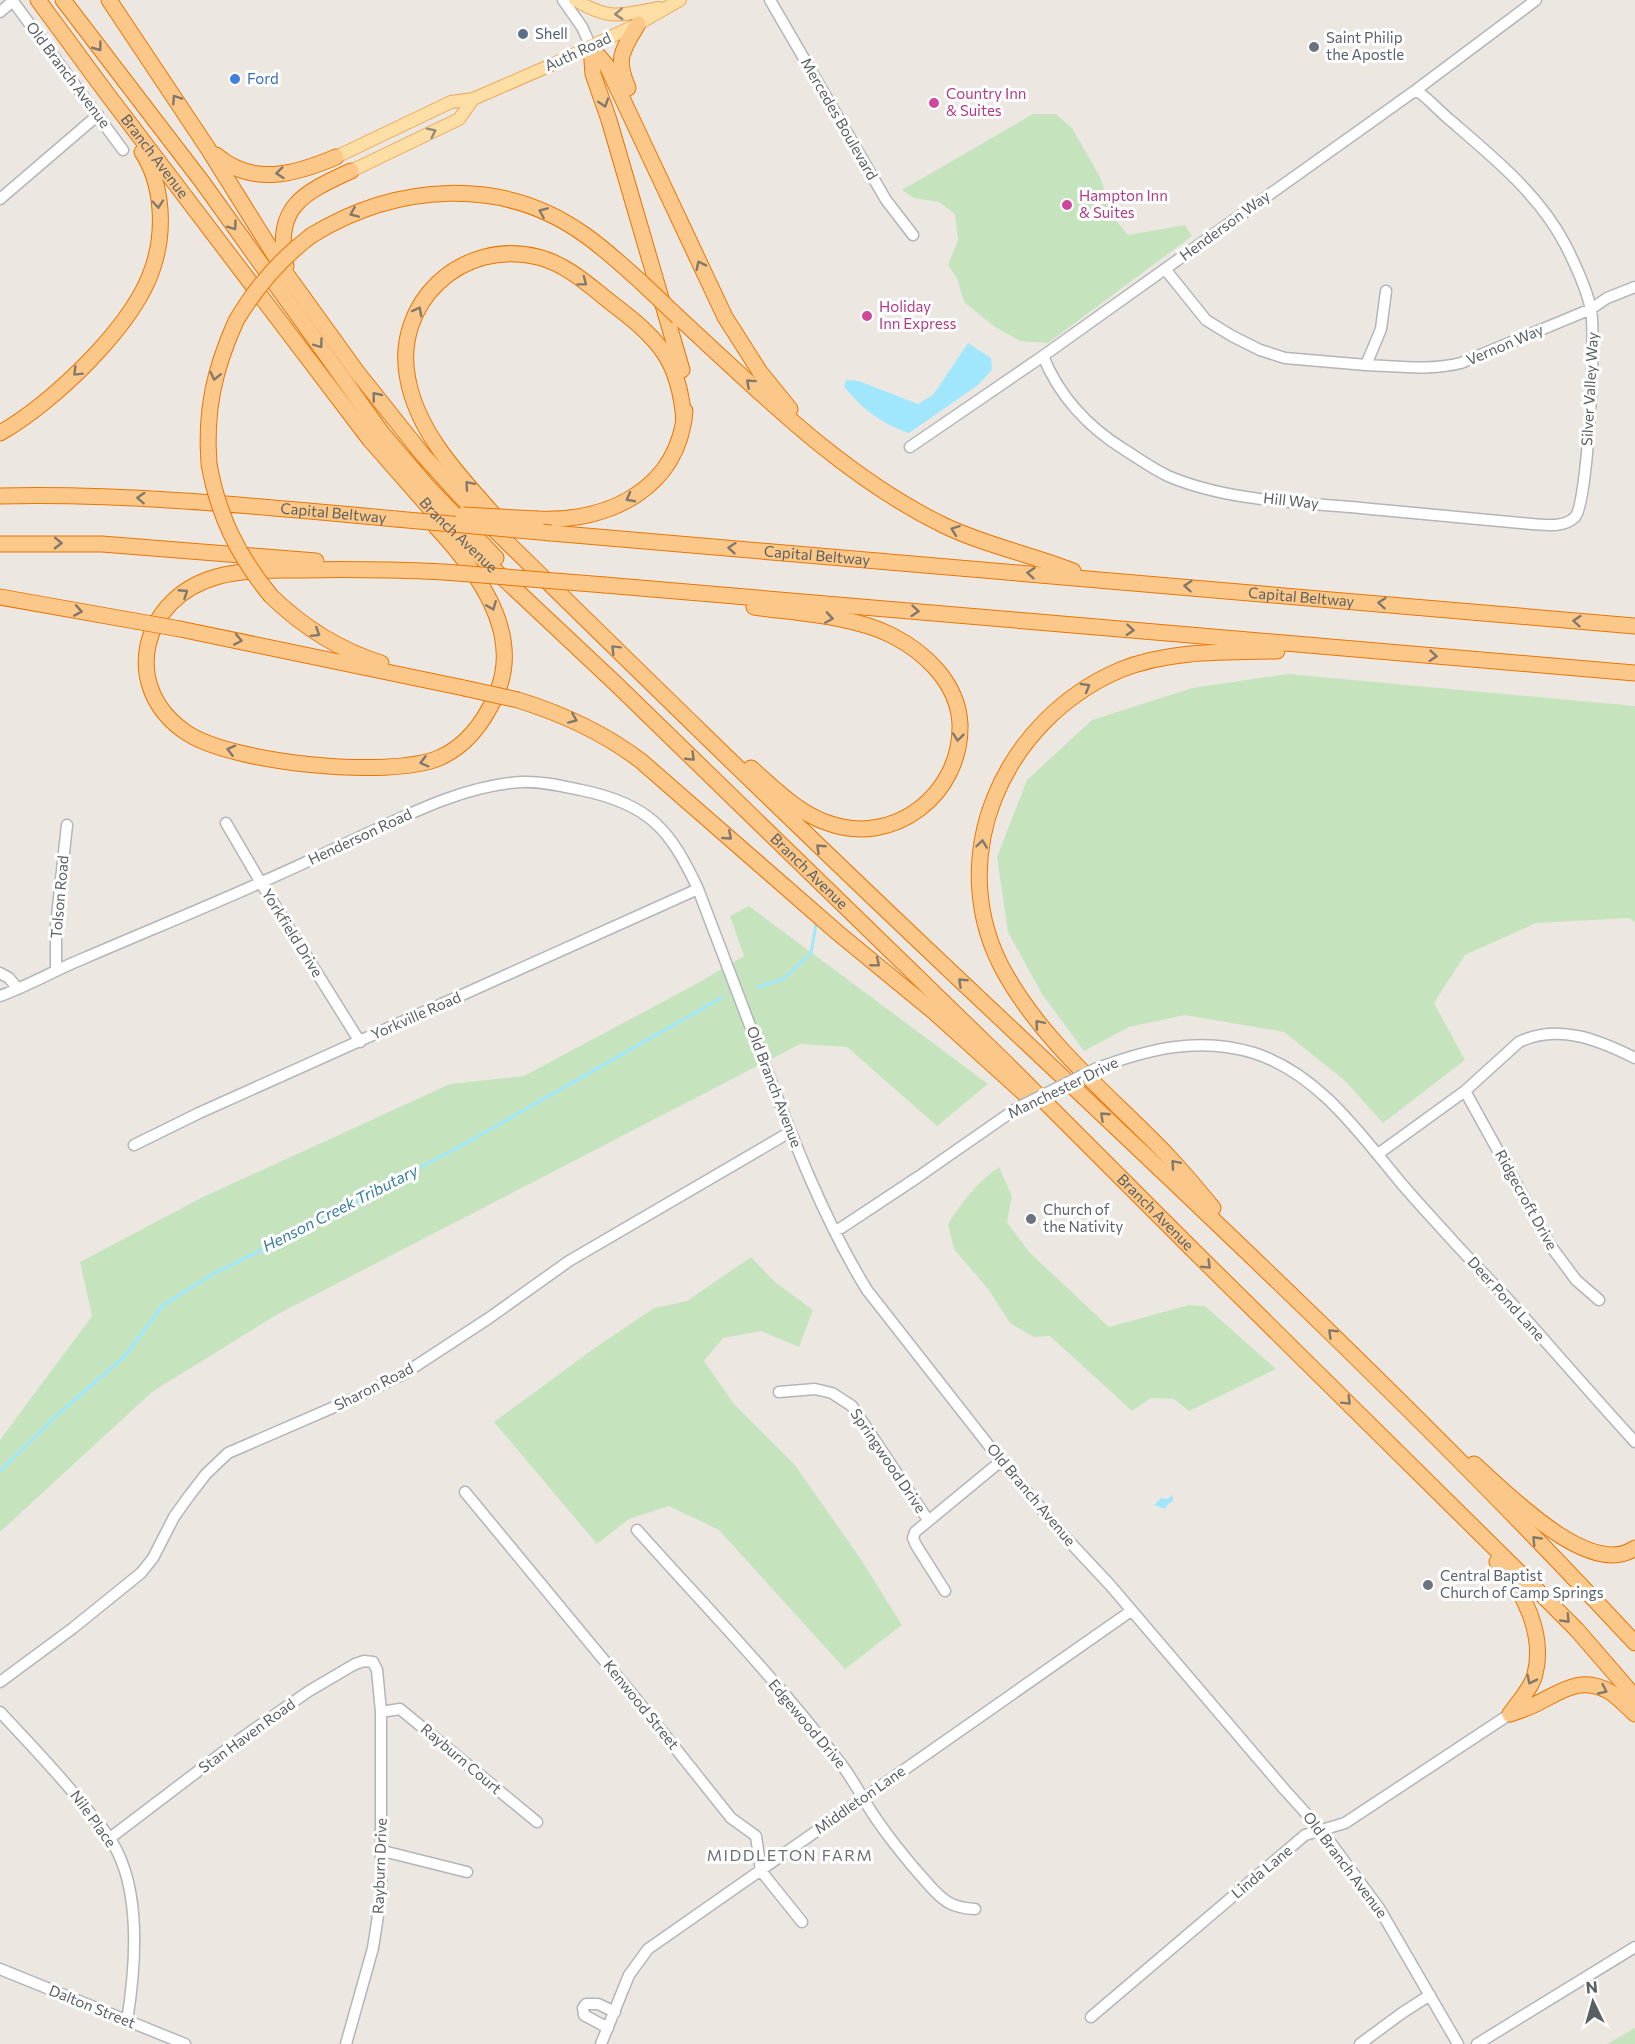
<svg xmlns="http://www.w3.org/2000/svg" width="1635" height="2044" font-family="Commissioner,sans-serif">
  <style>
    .green { fill: #c5e4be }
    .water { fill: #a0e7fd }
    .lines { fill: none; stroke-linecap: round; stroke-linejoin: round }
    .stream { stroke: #a0e7fd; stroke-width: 3 }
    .minor-casing { stroke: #b2b5b9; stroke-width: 13 }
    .major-casing { stroke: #eea758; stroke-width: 14 }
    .highway-casing { stroke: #e97504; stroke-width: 17 }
    .minor { stroke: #fff; stroke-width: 10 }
    .major { stroke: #fddea5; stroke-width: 12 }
    .highway { stroke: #fbc88a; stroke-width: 15 }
    .minor-bridge-casing { stroke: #b2b5b9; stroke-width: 13; stroke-linecap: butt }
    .highway-bridge-casing { stroke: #e97504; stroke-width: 17; stroke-linecap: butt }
    .minor-bridge { stroke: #fff; stroke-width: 10 }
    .highway-bridge { stroke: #fbc88a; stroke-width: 15 }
    .oneway { stroke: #938b79 }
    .oneway2 { stroke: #82796c }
    .service-dot { fill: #5c6f8a; stroke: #fff; stroke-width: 2 }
    .worship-dot { fill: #6b7280; stroke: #fff; stroke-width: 2 }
    .shop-dot { fill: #3f7fe0; stroke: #fff; stroke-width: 2 }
    .hotel-dot { fill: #d1479c; stroke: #fff; stroke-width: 2 }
    .labels { text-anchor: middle; stroke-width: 6; stroke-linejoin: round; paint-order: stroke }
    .service-label { font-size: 15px; fill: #4e5e75; stroke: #fff; text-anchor: start }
    .worship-label { font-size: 15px; fill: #5b616d; stroke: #fff; text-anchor: start }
    .street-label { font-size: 15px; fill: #5a5f62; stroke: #fff }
    .shop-label { font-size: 15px; fill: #366cbe; stroke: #fff; text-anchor: start }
    .hotel-label { font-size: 15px; fill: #b23c85; stroke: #fff; text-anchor: start }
    .water-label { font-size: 16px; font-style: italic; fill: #3a7d9d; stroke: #fff }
    .neighbourhood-label { font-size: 16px; letter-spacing: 1.5px; fill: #6b7174; stroke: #fff }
  </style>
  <rect width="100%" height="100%" fill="#ece8e1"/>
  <path class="green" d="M1033,114h23l16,14 28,49 14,41 14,17 57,-10 7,11 -144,107 -28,-2 -25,-14 -31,-25 -7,-24 -9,-13 10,-25 -3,-26 -16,-12 -25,-4 -12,-8z
    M1288,674l347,32v216l-6,-4 -93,5 -71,32 -31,48 31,57 -82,63 -39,-43 -60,-48 -99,-17 -56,12 -45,24 -42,-57 -34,-62 -11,-75 30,-77 65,-60 100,-32z
    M749,906l239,178 -51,42 -90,-79 -47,-3 -522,270 -126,78 -152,140v-92l92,-124 -12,-54 123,-65 247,-113 74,-8 172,-92 48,-28 -14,-40z
    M999,1167l13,29 -5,26 22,30 80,75 80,-22 16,1 71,63 -87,42 -15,-12 -23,-1 -19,13 -82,-75 -16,1 -24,-14 -21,-33 -35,-41 -6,-25c14,-22 29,-42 51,-57z
    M751,1257l24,25 38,28 -14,37 -38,-16 -38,7 -19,23 30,43 61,61 65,93 42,67 -57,44 -126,-139 -50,-24 -40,13 -32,25 -103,-122 98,-72 62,-42 33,-7z
    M1635,2028v16h-28z"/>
  <path class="water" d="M968,343l23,15 1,12 -14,15 -69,48c-25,-8 -49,-25 -65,-47l2,-6 13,1 59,23 15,-9z
    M1173,1495v6l-5,3 -3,5 -11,-4 7,-7 6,1z"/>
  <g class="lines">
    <path class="stream" d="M758,987l25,-8 28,-26 5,-28
      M0,1471l56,-55 69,-60 38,-51 52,-32 79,-39 176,-93 251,-143"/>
    <g class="minor-casing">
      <path id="minor" d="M12,0l111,150
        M563,0l19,27 9,20
        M770,0l116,200 27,35
        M0,12l13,-11
        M0,199l98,-84
        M1165,269l41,51 26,16 28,14 25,8 81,7 15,-36 5,-38
        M1043,356c16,40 46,72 82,94 14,9 28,19 43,26 56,24 122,26 183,31 60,6 120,11 181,17 14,1 32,4 43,-7 13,-14 21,-182 16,-207 -4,-21 -15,-44 -25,-64 -26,-51 -73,-89 -116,-126 -12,-10 -21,-21 -34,-30
        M1366,365c31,1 63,6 95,-2l130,-54 16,-11 28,-11
        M910,447l133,-91 373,-266 120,-90
        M226,823l35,60 99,159
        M56,970v-44l11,-101
        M0,973l9,5 9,11
        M0,996c30,-11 57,-27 87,-39 58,-25 117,-49 175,-75 37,-16 74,-34 111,-51 46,-22 97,-46 149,-49 19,-1 40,4 59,8 68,14 89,39 117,99 23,59 45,118 67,176 29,77 59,155 102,225l134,171 65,77 44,47 174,204 38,42 57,77 79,136
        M1095,1069c53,-20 104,-33 159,-16 65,21 106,81 147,130 17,20 35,39 52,58 20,22 41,43 62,66 40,45 79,90 120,135
        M1465,1091l85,154 26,35 23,20
        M134,1145l65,-32 499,-224
        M1378,1154l87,-63 54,-49c39,-19 80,-2 116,16
        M834,1230l7,-2 77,-51 99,-69
        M779,1392l36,-3 17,4 20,13 76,114
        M465,1492l176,213 90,113 25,18 5,35 41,51
        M637,1530c68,76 139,149 201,230 10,12 17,25 25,38 16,28 44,63 66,87 15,17 24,23 46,24
        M945,1591l-29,-46 -3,-7 2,-6 86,-71
        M0,1682l73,-54 68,-55 12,-15 21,-41 15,-21 17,-22 22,-21 120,-52 54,-26 87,-57 80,-57 221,-129
        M0,1712c31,33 62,65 89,100 11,13 22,26 29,41 23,48 17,118 9,168
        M381,1712l19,-3 137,113
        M110,1838l133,-101 66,-46 46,-27 9,-3 9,1 4,8 4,42v184l-8,52 -27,96
        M383,1851l84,21
        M0,1969l185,75
        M1091,2017l214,-182 40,-12 165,-109
        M608,2028l-24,-13 -1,-7 3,-4h12l17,8
        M601,2044l28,-69 19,-26 483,-338
        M1360,2044l42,-31 28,-18
        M1477,2044l158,-97"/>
    </g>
    <g class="major-casing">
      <path id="major" d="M575,0c36,21 45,15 84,8
        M336,157l115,-55 22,-3 85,-37 80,-38 42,-24
        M351,171l108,-52 14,-20"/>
    </g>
    <g class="highway-casing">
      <g id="highway">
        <path id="s1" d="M38,0l70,95 262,345 65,74 179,168 391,380 188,188 339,335 45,45 58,67"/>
        <path d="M63,0l140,183 179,250 47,55 67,70"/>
        <path d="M109,0l98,147 80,128 70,97 66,83 37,41c161,158 322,316 486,471 234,221 470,440 689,676"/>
        <path d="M591,47l2,27 16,46 73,250"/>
        <path d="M591,47l16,19 118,251 35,55 30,37"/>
        <path d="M628,88c-13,-30 -6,-37 10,-64"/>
        <path d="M216,155c37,32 80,19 120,2"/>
        <path d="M312,235c84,-51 190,-60 273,0 20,14 38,31 56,47"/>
        <path d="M286,266c-12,-60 17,-73 65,-95"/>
        <path d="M678,317c83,76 163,158 265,208 41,20 87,29 130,46"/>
        <path d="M0,433c53,-30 135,-108 153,-166 12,-36 10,-83 -11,-115"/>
        <path d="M209,464c-4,-53 5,-94 27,-143"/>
        <path id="s2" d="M0,496c133,-3 264,11 396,23"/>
        <path d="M538,519c71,3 140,-30 147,-108"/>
        <path d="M501,523c-37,-43 -82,-86 -93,-143 -16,-77 54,-142 130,-123 29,7 53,30 76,48 46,35 65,56 70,115"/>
        <path d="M436,527c40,43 88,106 60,168 -12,27 -29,51 -57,63 -51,21 -207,5 -252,-25 -68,-45 -46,-135 29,-156 28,-8 58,-7 87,-7 47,-1 94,0 141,2"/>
        <path id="s3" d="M551,533l1084,93"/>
        <path d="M0,544h102l214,17"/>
        <path d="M605,585l1030,88"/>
        <path d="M271,596c32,31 68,54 110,67"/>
        <path d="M0,597l135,24"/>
        <path d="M180,629l284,59"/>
        <path d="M518,700c45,14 85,32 123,61l197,172 96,79 92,83"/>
        <path d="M751,768c24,21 47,45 77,55 66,24 134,-29 132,-99 -2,-41 -35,-72 -69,-89 -37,-19 -96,-22 -137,-28"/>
        <path d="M1213,1208c-14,-17 -29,-35 -44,-51 -56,-59 -122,-110 -163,-182 -66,-115 -3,-255 114,-305 49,-20 105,-18 157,-19"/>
        <path d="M1474,1464c32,28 116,116 161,84"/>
        <path d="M1497,1562c27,28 48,73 38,112 -3,14 -17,28 -25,40"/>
        <path d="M1510,1714c9,-3 18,-6 26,-10 26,-13 46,-29 74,-12 9,6 17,15 25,22"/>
      </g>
    </g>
    <use href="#minor" class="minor"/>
    <use href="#major" class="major"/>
    <use href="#highway" class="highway"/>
    <g class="minor-bridge-casing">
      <path id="minor-bridge" d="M1017,1108l78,-39"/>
    </g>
    <g class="highway-bridge-casing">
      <path id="highway-bridge" d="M641,282l37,35
        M236,321c20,-34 44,-62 76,-86
        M209,464c9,51 29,92 62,132
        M463,515l75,4
        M396,519l155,14
        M444,572l161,13
        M135,621l45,8
        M464,688l54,12"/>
    </g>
    <use href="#minor-bridge" class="minor-bridge"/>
    <use href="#highway-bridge" class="highway-bridge"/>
  </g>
  <defs><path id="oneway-chevron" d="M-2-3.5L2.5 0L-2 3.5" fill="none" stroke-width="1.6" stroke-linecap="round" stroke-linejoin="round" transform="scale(1.5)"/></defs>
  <g class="oneway">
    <use href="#oneway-chevron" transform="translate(619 14) rotate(177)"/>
    <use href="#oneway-chevron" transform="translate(432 132) rotate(-26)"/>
  </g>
  <g class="oneway2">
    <use href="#oneway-chevron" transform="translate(98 47) rotate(53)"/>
    <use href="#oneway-chevron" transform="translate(176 99) rotate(-123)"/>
    <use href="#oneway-chevron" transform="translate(604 103) rotate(72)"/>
    <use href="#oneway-chevron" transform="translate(280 173) rotate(174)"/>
    <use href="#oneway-chevron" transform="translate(158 204) rotate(85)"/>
    <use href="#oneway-chevron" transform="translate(543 212) rotate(-157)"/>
    <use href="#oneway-chevron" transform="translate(354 213) rotate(157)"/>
    <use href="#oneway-chevron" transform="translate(233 226) rotate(54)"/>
    <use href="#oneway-chevron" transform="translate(700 265) rotate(-116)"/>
    <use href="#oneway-chevron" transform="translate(583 282) rotate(37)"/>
    <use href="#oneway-chevron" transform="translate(418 311) rotate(-61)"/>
    <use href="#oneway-chevron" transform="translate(319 344) rotate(54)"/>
    <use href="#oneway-chevron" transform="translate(77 372) rotate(135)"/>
    <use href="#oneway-chevron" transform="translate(215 376) rotate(103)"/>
    <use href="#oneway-chevron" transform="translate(750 383) rotate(-138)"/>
    <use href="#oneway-chevron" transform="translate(376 396) rotate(-129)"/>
    <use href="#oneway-chevron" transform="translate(469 485) rotate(-131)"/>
    <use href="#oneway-chevron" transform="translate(141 498) rotate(-177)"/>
    <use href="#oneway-chevron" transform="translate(630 498) rotate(152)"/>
    <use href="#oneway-chevron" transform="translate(955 530) rotate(-160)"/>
    <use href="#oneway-chevron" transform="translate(58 543) rotate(1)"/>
    <use href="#oneway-chevron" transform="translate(732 548) rotate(-175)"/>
    <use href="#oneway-chevron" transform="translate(1031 573) rotate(-175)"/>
    <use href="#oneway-chevron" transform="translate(1188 586) rotate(-175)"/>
    <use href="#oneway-chevron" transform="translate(184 593) rotate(-33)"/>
    <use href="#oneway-chevron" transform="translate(1382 603) rotate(-175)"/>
    <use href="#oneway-chevron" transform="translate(492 606) rotate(68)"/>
    <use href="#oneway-chevron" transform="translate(78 611) rotate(10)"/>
    <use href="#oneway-chevron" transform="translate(915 611) rotate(5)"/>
    <use href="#oneway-chevron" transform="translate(829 618) rotate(9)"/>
    <use href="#oneway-chevron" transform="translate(1577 621) rotate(-175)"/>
    <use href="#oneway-chevron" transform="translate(1130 630) rotate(5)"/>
    <use href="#oneway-chevron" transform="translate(316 633) rotate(32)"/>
    <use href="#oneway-chevron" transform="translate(238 640) rotate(11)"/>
    <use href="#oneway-chevron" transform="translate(615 649) rotate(-135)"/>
    <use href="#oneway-chevron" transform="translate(1433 656) rotate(5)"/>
    <use href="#oneway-chevron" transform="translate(1086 687) rotate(-30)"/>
    <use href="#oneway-chevron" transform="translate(573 719) rotate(23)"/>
    <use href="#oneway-chevron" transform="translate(958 737) rotate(96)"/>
    <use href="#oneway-chevron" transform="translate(231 750) rotate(-166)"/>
    <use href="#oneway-chevron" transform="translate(691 757) rotate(44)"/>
    <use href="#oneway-chevron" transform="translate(424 762) rotate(165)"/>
    <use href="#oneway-chevron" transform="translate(728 836) rotate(41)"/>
    <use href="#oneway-chevron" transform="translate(982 844) rotate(-82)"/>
    <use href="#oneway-chevron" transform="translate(820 848) rotate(-137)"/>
    <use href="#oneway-chevron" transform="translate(876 963) rotate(39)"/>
    <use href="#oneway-chevron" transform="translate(962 982) rotate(-137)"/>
    <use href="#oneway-chevron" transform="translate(1039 1024) rotate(-130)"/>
    <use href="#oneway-chevron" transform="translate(1104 1116) rotate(-137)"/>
    <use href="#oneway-chevron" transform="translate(1175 1164) rotate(-131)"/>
    <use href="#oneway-chevron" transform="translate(1207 1265) rotate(44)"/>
    <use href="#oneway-chevron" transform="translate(1332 1333) rotate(-136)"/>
    <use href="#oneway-chevron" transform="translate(1347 1401) rotate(45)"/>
    <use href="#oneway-chevron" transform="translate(1536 1540) rotate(-134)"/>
    <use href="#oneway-chevron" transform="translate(1566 1619) rotate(46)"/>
    <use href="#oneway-chevron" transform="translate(1531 1680) rotate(116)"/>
    <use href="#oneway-chevron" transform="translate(1603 1690) rotate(25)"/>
  </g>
  <circle class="service-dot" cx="523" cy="34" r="6"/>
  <g class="worship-dot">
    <circle cx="1314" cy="47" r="6"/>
    <circle cx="1031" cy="1219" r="6"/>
    <circle cx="1428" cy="1585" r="6"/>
  </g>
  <circle class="shop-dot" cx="235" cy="79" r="6"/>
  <g class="hotel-dot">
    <circle cx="934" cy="103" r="6"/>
    <circle cx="1067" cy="205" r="6"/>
    <circle cx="867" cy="316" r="6"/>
  </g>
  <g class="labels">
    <g class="service-label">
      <text x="535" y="39">Shell</text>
    </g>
    <g class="worship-label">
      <text x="1326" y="43">Saint Philip<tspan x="1326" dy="17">the Apostle</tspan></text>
      <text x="1043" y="1215">Church of<tspan x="1043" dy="17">the Nativity</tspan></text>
      <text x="1440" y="1581">Central Baptist<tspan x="1440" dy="17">Church of Camp Springs</tspan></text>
    </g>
    <g class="street-label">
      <text transform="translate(578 52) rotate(-25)" y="5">Auth Road</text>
      <text transform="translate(68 75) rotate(53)" y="5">Old Branch Avenue</text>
      <text transform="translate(839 119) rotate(60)" y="5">Mercedes Boulevard</text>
      <text dy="5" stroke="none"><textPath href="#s1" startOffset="195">Branch Avenue</textPath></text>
      <text transform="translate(1225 226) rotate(-36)" y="5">Henderson Way</text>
      <text transform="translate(1505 345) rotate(-23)" y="5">Vernon Way</text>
      <text transform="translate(1590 389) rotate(-87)" y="5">Silver Valley Way</text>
      <text transform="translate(1291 501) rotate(6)" y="5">Hill Way</text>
      <text dy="5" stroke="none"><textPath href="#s2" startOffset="334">Capital Beltway</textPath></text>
      <text dy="5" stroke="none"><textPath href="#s1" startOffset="681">Branch Avenue</textPath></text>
      <text dy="5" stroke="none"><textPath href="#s3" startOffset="267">Capital Beltway</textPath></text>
      <text dy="5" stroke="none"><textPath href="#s3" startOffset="753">Capital Beltway</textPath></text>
      <text transform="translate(360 837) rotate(-25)" y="5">Henderson Road</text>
      <text dy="5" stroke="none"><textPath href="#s1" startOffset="1167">Branch Avenue</textPath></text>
      <text transform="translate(60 897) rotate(-85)" y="5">Tolson Road</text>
      <text transform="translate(292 933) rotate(58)" y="5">Yorkfield Drive</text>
      <text transform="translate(416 1016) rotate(-24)" y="5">Yorkville Road</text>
      <text transform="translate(774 1087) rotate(69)" y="5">Old Branch Avenue</text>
      <text transform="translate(1063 1088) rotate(-26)" y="5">Manchester Drive</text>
      <text transform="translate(1526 1200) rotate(61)" y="5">Ridgecroft Drive</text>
      <text dy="5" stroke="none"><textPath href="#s1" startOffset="1653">Branch Avenue</textPath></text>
      <text transform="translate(1506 1299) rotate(48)" y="5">Deer Pond Lane</text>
      <text transform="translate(374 1387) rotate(-27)" y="5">Sharon Road</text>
      <text transform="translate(888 1461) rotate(56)" y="5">Springwood Drive</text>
      <text transform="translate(1031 1495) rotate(50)" y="5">Old Branch Avenue</text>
      <text transform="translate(641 1705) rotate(51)" y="5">Kenwood Street</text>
      <text transform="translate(807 1724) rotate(50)" y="5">Edgewood Drive</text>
      <text transform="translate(247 1736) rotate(-36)" y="5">Stan Haven Road</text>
      <text transform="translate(461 1759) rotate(40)" y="5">Rayburn Court</text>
      <text transform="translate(860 1800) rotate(-35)" y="5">Middleton Lane</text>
      <text transform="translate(93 1819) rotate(54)" y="5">Nile Place</text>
      <text transform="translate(1345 1865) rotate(53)" y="5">Old Branch Avenue</text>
      <text transform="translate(380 1866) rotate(-88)" y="5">Rayburn Drive</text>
      <text transform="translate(1262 1872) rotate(-40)" y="5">Linda Lane</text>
      <text transform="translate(92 2007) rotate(22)" y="5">Dalton Street</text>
    </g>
    <g class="shop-label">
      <text x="247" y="84">Ford</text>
    </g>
    <g class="hotel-label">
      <text x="946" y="99">Country Inn<tspan x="946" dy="17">&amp; Suites</tspan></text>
      <text x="1079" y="201">Hampton Inn<tspan x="1079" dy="17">&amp; Suites</tspan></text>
      <text x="879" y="312">Holiday<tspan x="879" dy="17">Inn Express</tspan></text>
    </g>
    <g class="water-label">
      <text transform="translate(340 1208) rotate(-27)" y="6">Henson Creek Tributary</text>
    </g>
    <g class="neighbourhood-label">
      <text x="790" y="1861">MIDDLETON FARM</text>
    </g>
  </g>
  <g transform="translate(1593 2002) rotate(355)" stroke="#ffffff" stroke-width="4.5" paint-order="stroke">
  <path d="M0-4.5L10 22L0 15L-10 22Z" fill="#5a5f62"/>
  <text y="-9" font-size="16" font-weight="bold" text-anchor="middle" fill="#5a5f62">N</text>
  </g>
</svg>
